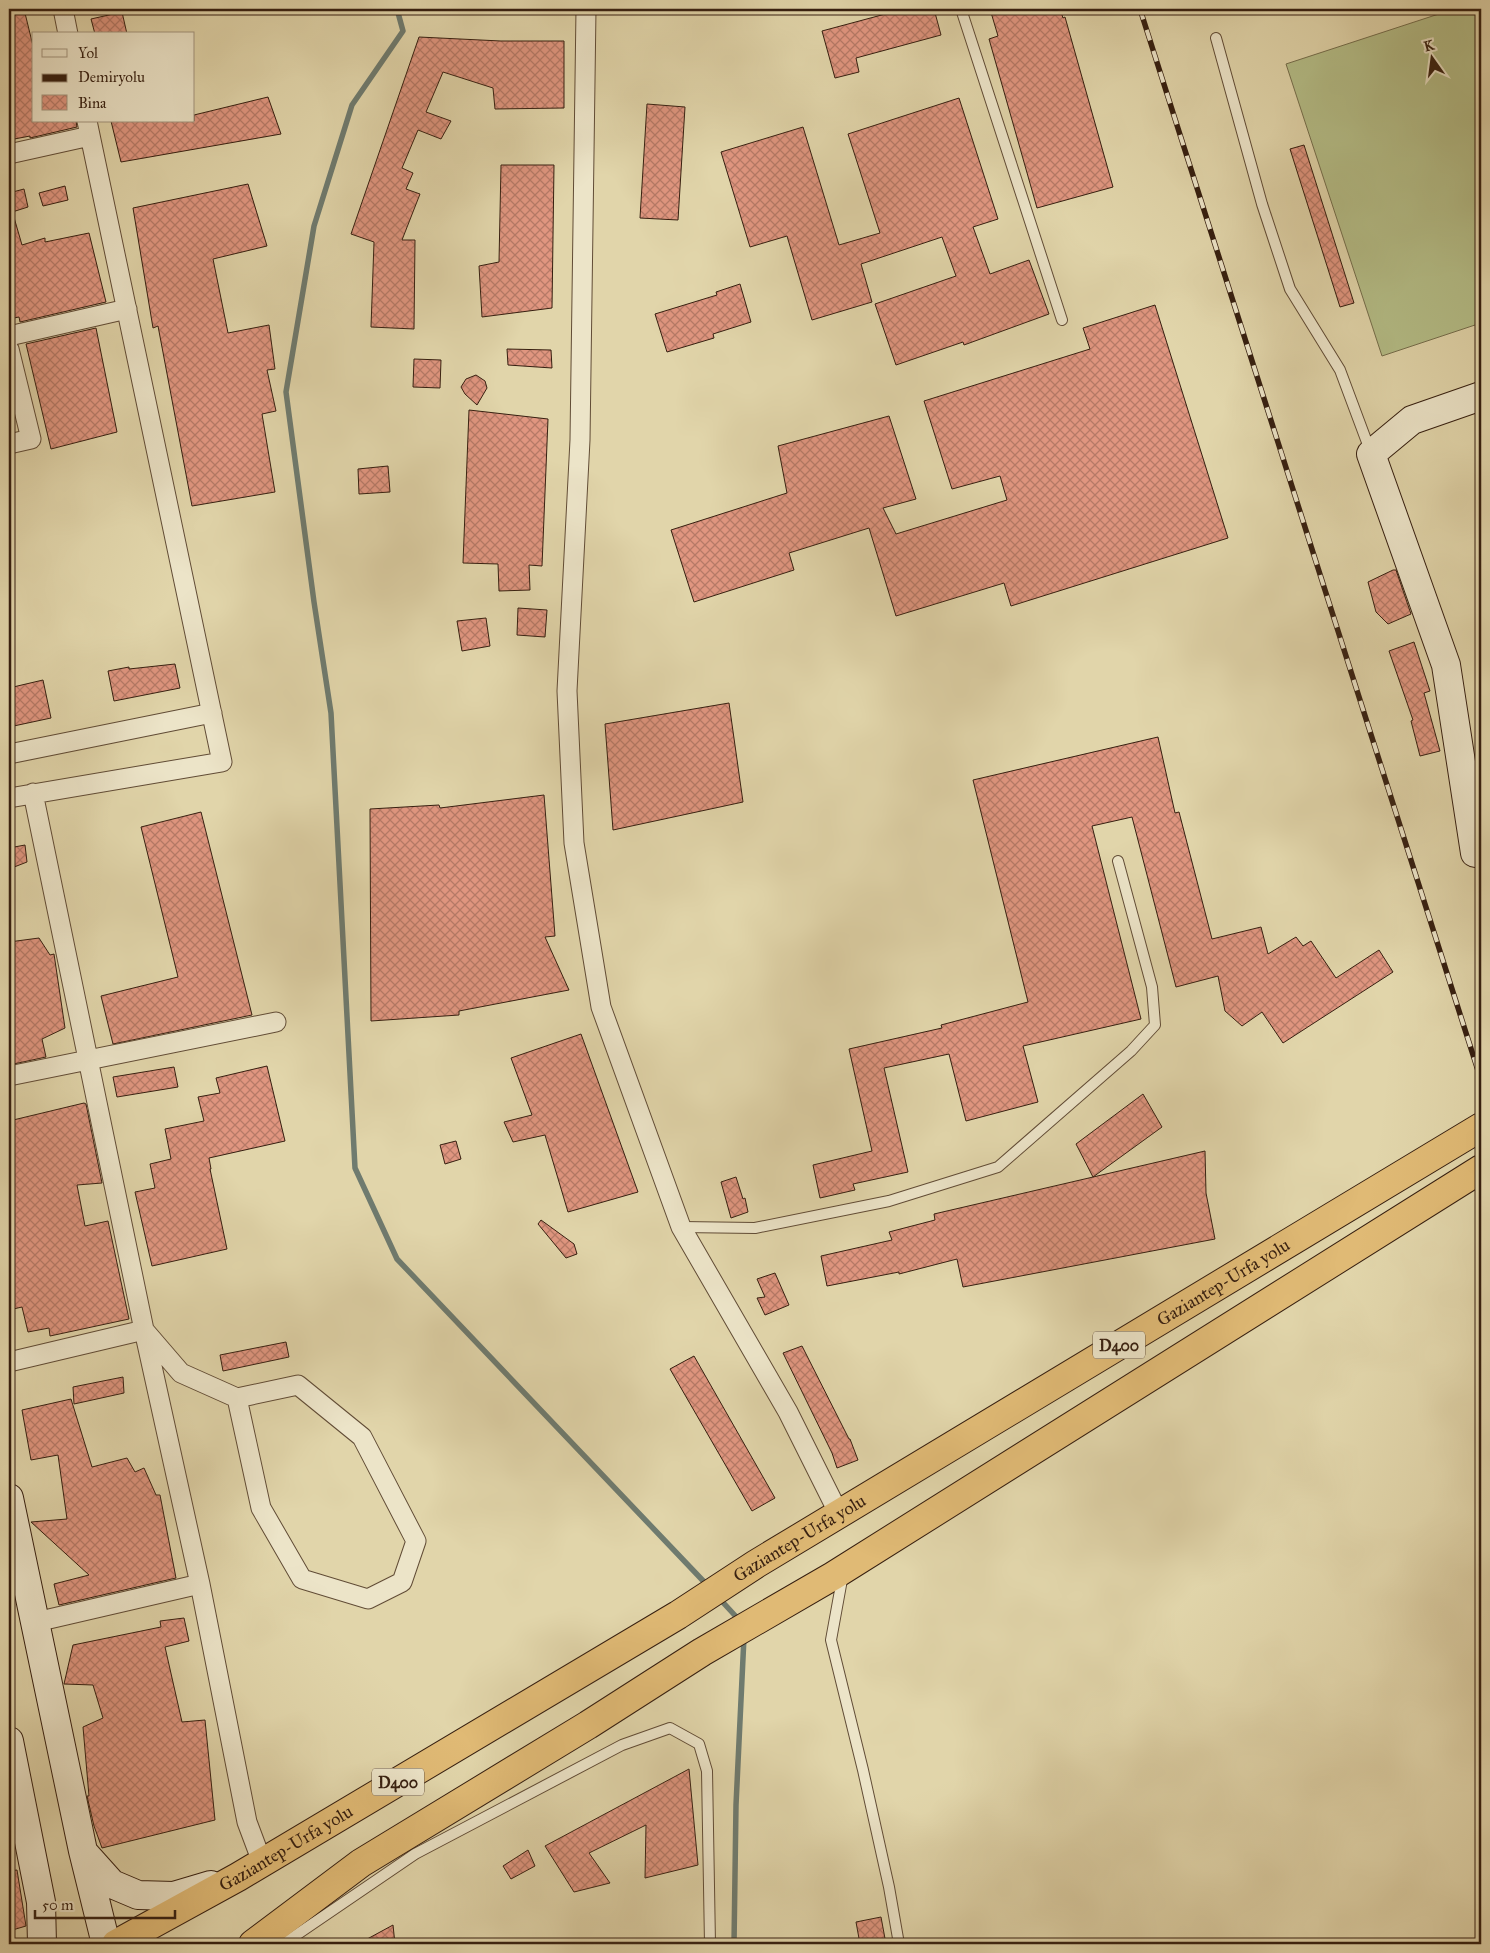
<svg xmlns="http://www.w3.org/2000/svg" width="1490" height="1953" font-family="'IM FELL Great Primer',serif">
  <style>
    .pitch { fill: #b4bd87; stroke: #756e4c }
    .lines { fill: none; stroke-linecap: round; stroke-linejoin: round }
    .stream { stroke: #6f7b6f; stroke-width: 5.5 }
    .building { fill: url(#building-cross-hatch); stroke: #361f10 }
    .lane-casing { stroke: #614c36; stroke-width: 12 }
    .street-casing { stroke: #614c36; stroke-width: 21 }
    .secondary-casing { stroke: #361f10; stroke-width: 30 }
    .highway-casing { stroke: #361f10; stroke-width: 30 }
    .lane { stroke: #ece4c8; stroke-width: 10 }
    .street { stroke: #ece4c8; stroke-width: 19 }
    .secondary { stroke: #ece4c8; stroke-width: 28 }
    .highway { stroke: #e0ba75; stroke-width: 28 }
    .rail-casing { stroke: #361f10; stroke-width: 5.5 }
    .rail { stroke: #ece4c8; stroke-width: 4; stroke-dasharray: 11; stroke-linecap: butt }
    .labels { text-anchor: middle; stroke-width: 4; stroke-linejoin: round; paint-order: stroke }
    .shield { fill: #ece4c8; stroke: #6d5a47; stroke-width: 1 }
    .shield-label { font-size: 16px; font-weight: bold; fill: #361f10 }
    .street-label { font-size: 18px; fill: #361f10; stroke: #ece4c8 }
  </style>
  <defs>
    <pattern id="building-cross-hatch" width="8" height="8" patternUnits="userSpaceOnUse" patternTransform="scale(1.25)"><rect width="8" height="8" fill="#e09680"/><path d="M0 0l8 8M0 8l8-8" fill="none" stroke="#b67a67"/></pattern>
  </defs>
  <rect width="100%" height="100%" fill="#e1d5aa"/>
  <filter id="stains"><feTurbulence type="fractalNoise" baseFrequency=".004" numOctaves="4"/><feColorMatrix values="0 0 0 0 .2 0 0 0 0 .09 0 0 0 0 .02 0 0 0 .5 -.17"/></filter>
  <radialGradient id="worn" r=".72"><stop offset=".6" stop-color="#630" stop-opacity="0"/><stop offset="1" stop-color="#630" stop-opacity=".3"/></radialGradient>
  <path class="pitch" d="M1454,9h27v314l-99,33 -96,-292z"/>
  <g class="lines">
    <path class="stream" d="M397,9l6,22 -51,74 -38,121 -28,166 28,210 17,111 24,455 42,91 312,328
      M718,1597l23,25
      M734,1944l2,-139 8,-168"/>
  </g>
  <path class="building" d="M9,9h15l10,41v71h42l1,6 -47,11v-2l-21,4z
    M904,9h30l7,26 -85,23 3,14 -24,6 -13,-47z
    M990,9h70l3,9 2,-1 48,170 -76,21 -48,-169 9,-3z
    M122,12l5,22h-32l-4,-15z
    M419,37l82,4h63v67l-69,1 -2,-21 -50,-16 -17,40 25,9 -10,18 -23,-9 -16,38 11,5 -7,16 14,5 -18,46h13l-1,89 -43,-2 3,-85 -23,-8z
    M268,97l13,37 -160,28 -10,-41h83v-6z
    M959,98l39,121 -25,8 17,47 39,-14 20,54 -85,31 -1,-3 -67,23 -21,-61 81,-28 -14,-39 -81,27 11,38 -60,18 -25,-84 -37,11 -29,-95 82,-25 36,118 41,-12 -32,-99z
    M647,104l38,3 -7,113 -38,-2z
    M1304,145l50,158 -14,4 -50,-158z
    M501,165h53l-2,143 -70,9 -3,-51 20,-4z
    M248,184l19,62 -54,13 15,74 41,-8 6,44 -8,1 9,41 -14,3 13,78 -83,14 -34,-180 -5,2 -20,-120z
    M65,186l3,14 -25,6 -4,-13z
    M24,189l4,18 -19,6v-20z
    M13,214l9,31 23,-7v4l44,-9 17,69 -86,20 -1,-5 -10,2v-104z
    M740,284l11,38 -38,12 1,4 -47,14 -12,-38 62,-19 -1,-3z
    M1155,305l73,233 -217,68 -7,-23 -108,33 -27,-88 -80,25 5,17 -100,32 -23,-72 116,-37 -9,-47 111,-30 27,83 -33,9 13,26 111,-34 -7,-24 -48,13 -28,-88 166,-52 -7,-21z
    M96,328l21,104 -66,17 -25,-105z
    M507,349l44,1 1,18 -44,-3z
    M414,359l27,1 -1,28 -27,-1z
    M476,375l9,6 2,7 -10,17 -12,-11 -4,-7 5,-8z
    M469,410l79,9 -6,147 -13,-1 1,25 -31,1 -1,-27 -35,-1z
    M388,466l2,26 -31,2 -1,-25z
    M1393,570h3l15,44 -23,10 -12,-12 -8,-30z
    M518,608l29,2 -2,27 -28,-2z
    M486,618l4,28 -28,5 -5,-30z
    M1414,642l16,49 -6,2 16,58 -20,5 -9,-35 2,-1 -24,-69z
    M175,664l5,24 -66,13 -6,-30 21,-4v2z
    M43,680l8,38 -42,9v-39z
    M729,703l14,99 -130,28 -8,-106z
    M1158,737l17,76 4,-1 33,127 49,-12 7,27 28,-17 7,9 8,-5 25,37 43,-28 14,22 -110,71 -21,-31 -20,14 -17,-15 -7,-35 -42,11 -44,-170 -40,9 49,193 -118,27 15,56 -72,19 -17,-67 -65,14 24,104 -55,12 2,6 -35,8 -7,-33 59,-14 -23,-102 93,-21 -1,-3 87,-23 -55,-222z
    M544,795l11,141 -10,1 24,53 -110,21v4l-88,6 -1,-212 69,-4 1,3z
    M201,812l51,203 -139,29 -12,-48 77,-19 -37,-150z
    M25,845l2,17 -18,7v-21z
    M39,938l11,17 4,-1 11,74 -23,11 4,18 -37,8v-123z
    M581,1034l57,158 -70,20 -23,-77 -32,7 -9,-20 28,-7 -21,-57z
    M267,1066l18,75 -76,17 2,11h-1l17,80 -75,17 -17,-74 20,-4 -5,-24 21,-5 -6,-30 39,-8 -6,-24 22,-4 -4,-15z
    M174,1067l4,20 -61,10 -4,-20z
    M1143,1094l19,33 -69,50 -17,-33z
    M84,1103l2,1 16,79 -25,2 8,41 23,-5 21,98 -79,17 -1,-8 -21,4 -6,-25 -13,3v-44l3,-1 -3,-15v-129z
    M456,1141l5,18 -16,5 -5,-19z
    M1205,1151l1,42 9,46 -252,48 -6,-28 -58,15v-2l-72,14 -6,-30 71,-16 -3,-8 46,-12 -1,-6z
    M736,1177l7,22 2,-1 3,14 -17,6 -10,-36z
    M541,1220l33,24 3,10 -11,4 -28,-34z
    M775,1273l14,32 -24,10 -8,-17 8,-1 -8,-18z
    M286,1342l3,15 -66,14 -3,-16z
    M802,1346l47,93h1l8,21 -21,8 -5,-15 -49,-100z
    M694,1356l81,142 -23,13 -82,-142z
    M123,1377l1,16 -50,11 -1,-17z
    M71,1399l21,68 35,-9 8,14 9,-4 12,27h4l16,83 -117,27 -5,-21 35,-9 -58,-53 36,-3 -9,-64 -27,5 -9,-50z
    M184,1618l5,23 -24,6 17,75 23,-2 10,100 -113,28 -8,-22 -7,-30h2l-6,-69 20,-9 -10,-33 -29,-1 9,-39 88,-18 -1,-6z
    M689,1769l9,96 -53,13 1,-53 -57,28 21,30 -36,9 -29,-46z
    M528,1850l7,16 -24,13 -8,-13z
    M17,1870l9,56 -17,5v-60z
    M881,1917l5,27h-26l-4,-22z
    M393,1925l2,19h-37z"/>
  <g class="lines">
    <g class="lane-casing">
      <path id="lane" d="M961,9l101,311
        M1216,38l46,166 28,85 50,81 31,83
        M681,1227l74,1 134,-27 109,-34 133,-116 24,-26 -3,-38 -34,-126
        M843,1574l-12,66 32,130 26,117 10,57
        M283,1944l132,-90 207,-109 48,-17 29,16 8,27 3,173"/>
    </g>
    <g class="street-casing">
      <path id="street" d="M63,9l5,25
        M586,9l-6,431 -13,251 7,152 27,164 80,220 107,185 51,102
        M9,154l81,-18
        M9,336l118,-27
        M9,349l22,90 -22,5
        M9,754l203,-41
        M33,793l111,537 56,254 47,238 15,40
        M9,798l213,-36 -135,-641
        M9,1076l267,-54
        M9,1362l135,-32 37,43 56,25 24,110 41,71 66,20 34,-17 14,-41 -54,-104 -64,-52 -61,13
        M36,1622l164,-38"/>
    </g>
    <g class="secondary-casing">
      <path id="secondary" d="M1475,853l-29,-188 -75,-211 41,-34 69,-24
        M9,1498l74,353 23,93
        M9,1741l32,161 1,42
        M86,1855l26,29 26,11 36,1 37,-11"/>
    </g>
    <g class="highway-casing">
      <g id="highway">
        <path id="s1" d="M116,1944l122,-67 440,-262 78,-51 725,-437"/>
        <path d="M253,1944l108,-81 227,-138 114,-73 131,-76 648,-407"/>
      </g>
    </g>
    <use href="#lane" class="lane"/>
    <use href="#street" class="street"/>
    <use href="#secondary" class="secondary"/>
    <use href="#highway" class="highway"/>
    <g class="rail-casing">
      <path id="rail" d="M1140,9l341,1071"/>
    </g>
    <use href="#rail" class="rail"/>
  </g>
  <g class="labels">
    <g class="shield">
      <rect x="1093" y="1331.5" width="52" height="27" rx="4"/>
      <rect x="372" y="1768.5" width="52" height="27" rx="4"/>
    </g>
    <g class="shield-label">
      <text x="1119" y="1351">D400</text>
      <text x="398" y="1788">D400</text>
    </g>
    <g class="street-label">
      <text dy="6" stroke="none"><textPath href="#s1" startOffset="1290">Gaziantep-Urfa yolu</textPath></text>
      <text dy="6" stroke="none"><textPath href="#s1" startOffset="795">Gaziantep-Urfa yolu</textPath></text>
      <text dy="6" stroke="none"><textPath href="#s1" startOffset="195">Gaziantep-Urfa yolu</textPath></text>
    </g>
  </g>
  <rect width="1490" height="1953" fill="none" stroke="#e1d5aa" stroke-width="30"/>
  <rect x="10" y="10" width="1470" height="1933" fill="none" stroke="#361f10" stroke-width="2.5"/>
  <rect x="15" y="15" width="1460" height="1923" fill="none" stroke="#361f10"/>
  <rect x="32" y="32" width="162" height="90" fill="#ece4c8" stroke="#a3957e"/>
  <rect x="42" y="49" width="25" height="8" fill="#ece4c8" stroke="#a3957e"/>
  <text x="78" y="58" font-size="15" fill="#361f10">Yol</text>
  <rect x="42" y="74" width="25" height="8" fill="#361f10" stroke="#a3957e"/>
  <text x="78" y="82" font-size="15" fill="#361f10">Demiryolu</text>
  <rect x="42" y="95" width="25" height="15" fill="url(#building-cross-hatch)" stroke="#a3957e"/>
  <text x="78" y="108" font-size="15" fill="#361f10">Bina</text>
  <g transform="translate(1432 58) rotate(346)" stroke="#ece4c8" stroke-width="4" paint-order="stroke">
  <path d="M0-4L9 19L0 12L-9 19Z" fill="#361f10"/>
  <text y="-8" font-size="14" font-weight="bold" text-anchor="middle" fill="#361f10">K</text>
  </g>
  <path d="M35 1910v8h140v-8" fill="none" stroke="#361f10" stroke-width="2.5"/>
  <text x="42" y="1910" font-size="15" fill="#361f10" stroke="#ece4c8" stroke-width="4" paint-order="stroke">50 m</text>
  <rect width="100%" height="100%" filter="url(#stains)"/>
  <rect width="100%" height="100%" fill="url(#worn)"/>
</svg>
